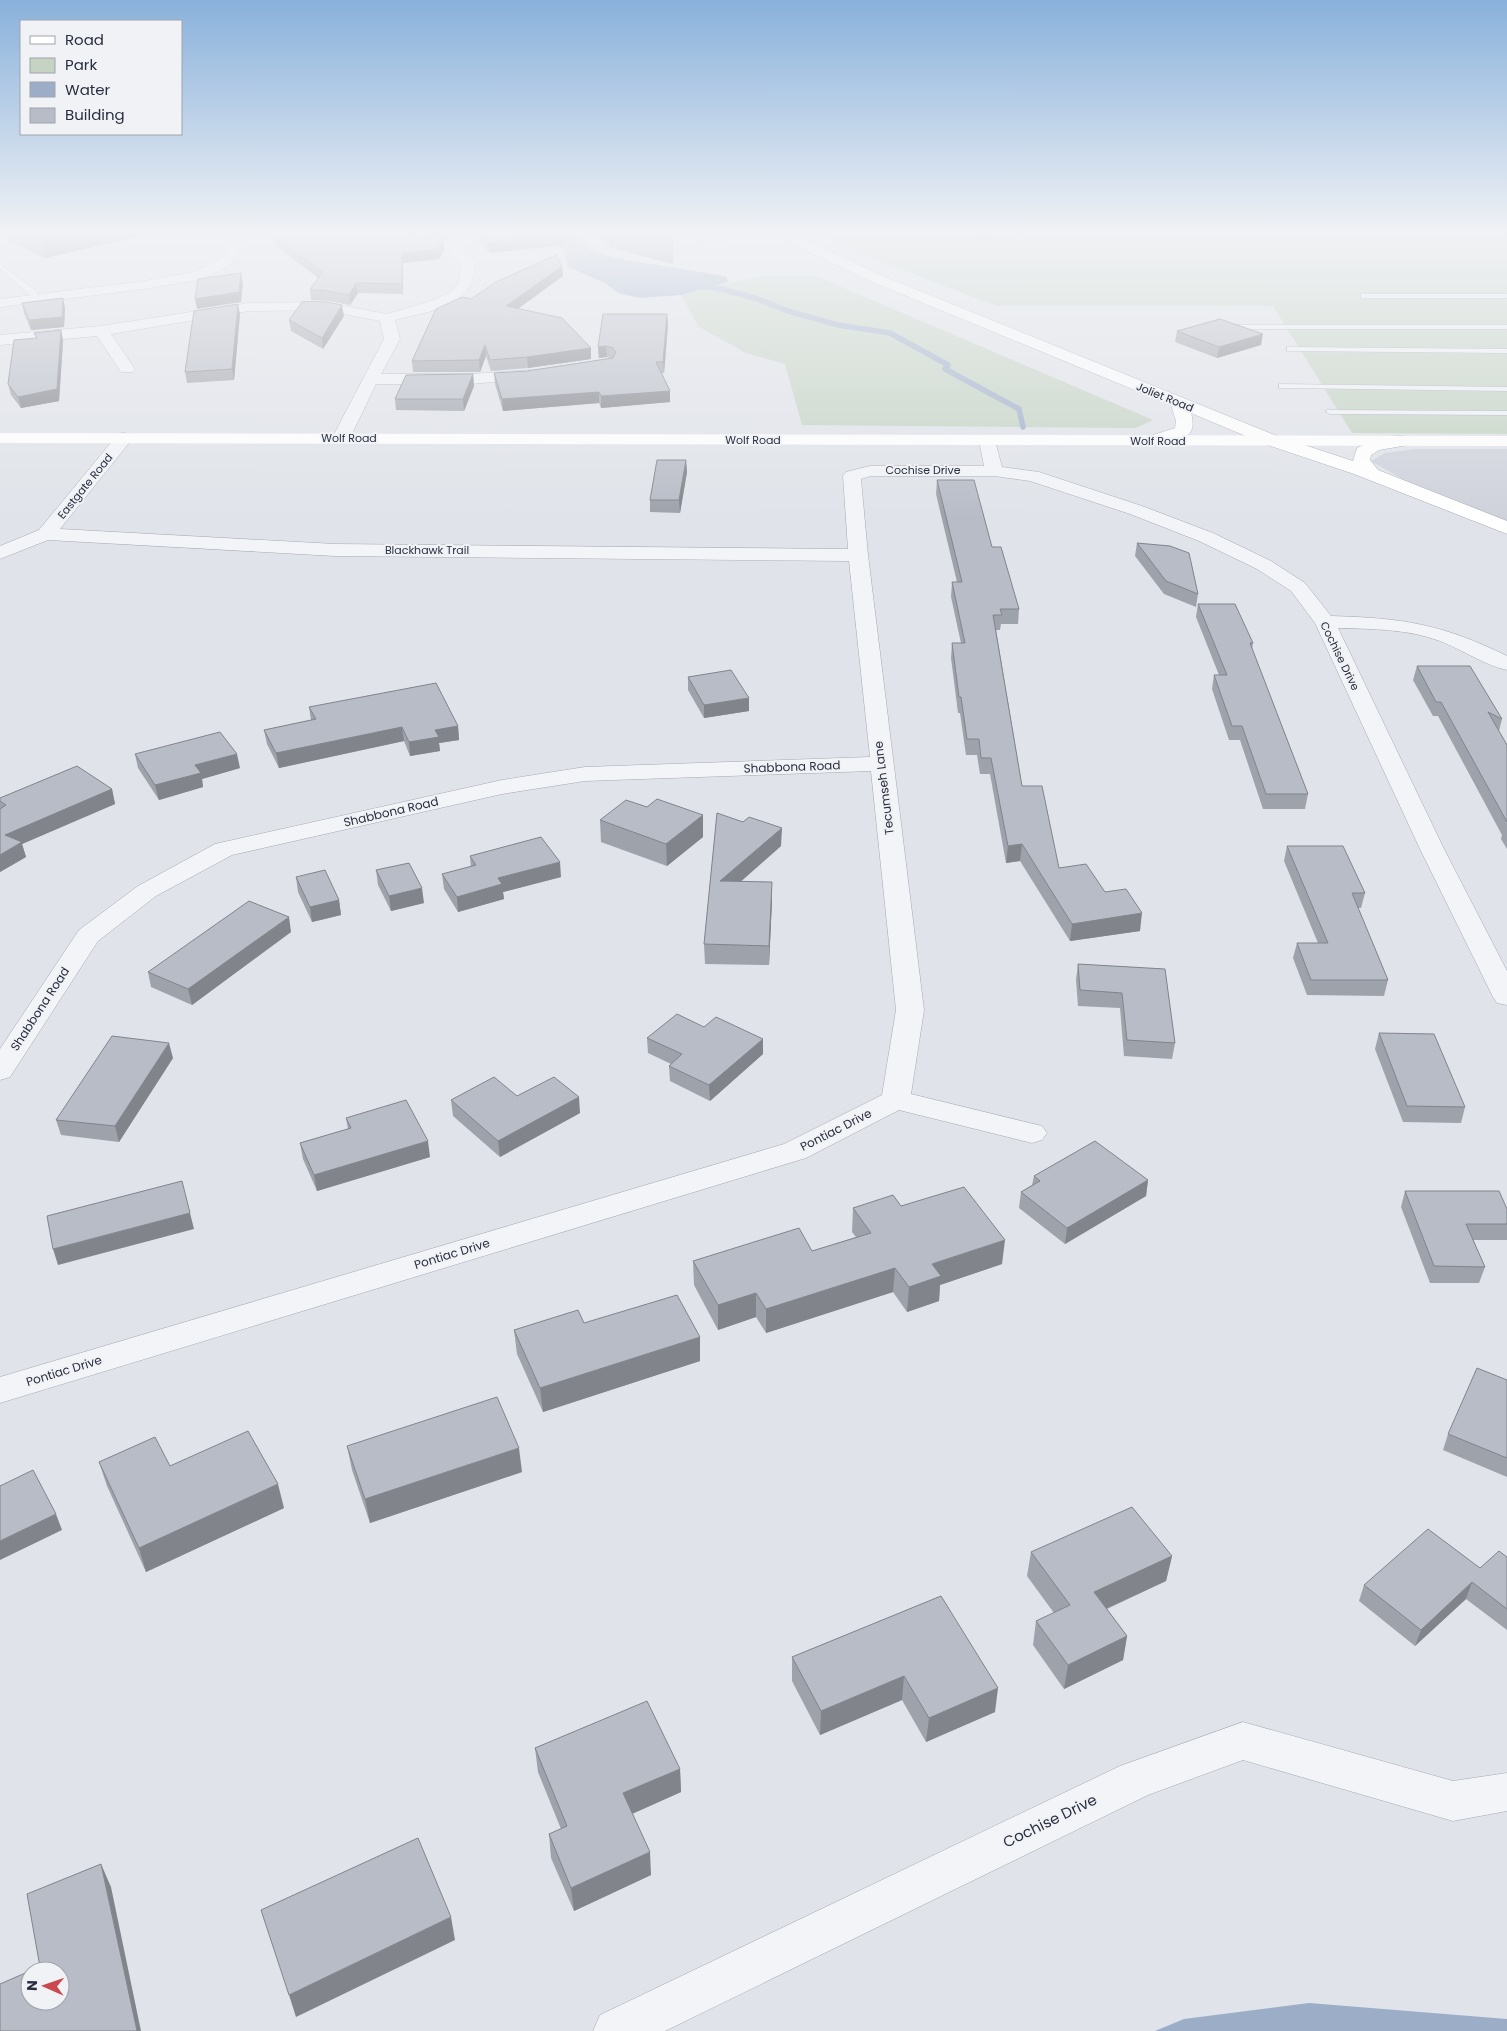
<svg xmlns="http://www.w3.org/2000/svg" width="1507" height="2031" font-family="Poppins,sans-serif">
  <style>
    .built { fill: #cfd2db }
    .green { fill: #c4d3c2 }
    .water { fill: #9cadc8 }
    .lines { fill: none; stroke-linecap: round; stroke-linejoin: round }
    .stream { stroke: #9cadc8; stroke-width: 5.5 }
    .lane-casing { stroke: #a5a9b3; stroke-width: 1 }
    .street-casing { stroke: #a5a9b3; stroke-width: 1 }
    .primary-casing { stroke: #a0a6b4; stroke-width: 1 }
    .lane { fill: #f3f4f7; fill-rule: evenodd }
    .street { fill: #f3f4f7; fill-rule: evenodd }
    .secondary { fill: #fff; fill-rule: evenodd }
    .primary { fill: #fff; fill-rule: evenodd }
    .wall { fill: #9ea2aa }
    .shaded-wall { fill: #81848b }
    .building { fill: #b8bcc6; stroke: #81848b }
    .labels { text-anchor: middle; stroke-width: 4; stroke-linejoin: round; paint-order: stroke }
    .far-street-label { font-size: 11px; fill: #292f40; stroke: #f0f2f6 }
    .street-label { font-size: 12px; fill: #292f40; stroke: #f0f2f6 }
    .near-street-label { font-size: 15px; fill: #292f40; stroke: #f0f2f6 }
  </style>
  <rect width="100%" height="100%" fill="#e0e3e9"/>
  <path class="built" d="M1415,449h92v74l-101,-42 -35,-20 14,-8z"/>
  <path class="green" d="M817,234h690v200l-155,-1 -79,-127h-276l-118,-45z
    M761,276h55l337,144 -17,8 -334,-3 -17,-61 -39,-11 -47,-26 -18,-32z"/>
  <path class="water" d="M549,234h27l13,15 24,9 106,17 7,2 3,5 -48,13 -41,3 -22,-5 -13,-10 -37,-16 -4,-17 -9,-7z
    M1309,2003l198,16v12h-352l29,-12z"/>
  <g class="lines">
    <path class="stream" d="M978,234l11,4
      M700,287h13l42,11 36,14 47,13 52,8 58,32 -3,4 74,40 4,18"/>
    <g class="lane-casing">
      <path id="lane" d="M0,264l35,26 6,9 -1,2h-6l-5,-7 -29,-25z
        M1361,294h146v4h-146z
        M1227,325h280v4h-280z
        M1287,347l220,2v4l-217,-2h-3z
        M1279,384l228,3v4l-225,-3h-3z
        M1327,410l180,1v4l-177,-1 -4,-2z"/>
    </g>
    <g class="street-casing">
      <path id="street" d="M239,234h14l-24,32 -26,13 -59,10 -144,18v-8l144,-18 50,-9 25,-12z
        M406,234l19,2 35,8 15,18c0,46 -45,49 -80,58l5,19 -19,35h90l59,-4 6,2 2,3 -2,3 -65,6h-95l-26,54 -3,4h-12l-3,-4 52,-99 -4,-18 -57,-11 -74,1 -138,23 24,35 -2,3h-12l-24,-36 -97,9v-10l101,-9 148,-23 74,-1 64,12 44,-13 18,-8 6,-5 4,-7 2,-18 -11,-13 -49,-9 -2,-3z
        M693,234h14l16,13 -7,4 -5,-1z
        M124,433l6,1 3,4 -73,91 275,15 513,5 -5,-73 3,-4 24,-6h114l-5,-25 3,-4 6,-1 6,1 8,30 37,5 103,34 71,27 58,28 34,22 26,33c72,2 111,8 176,40v14c-23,-5 -44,-20 -67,-29 -32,-12 -67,-12 -102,-13l106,221 63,122v34l-10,-2 -4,-6 -73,-148 -105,-226 -24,-32 -34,-22 -58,-28 -69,-27 -100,-33 -36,-5h-123l-10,3 7,76 56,455 -13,84 131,32 5,7 -5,7 -10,3 -133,-33 -93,48 -806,245v-26l784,-233 98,-49 14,-85 -25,-239 -286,10 -83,13 -270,61 -76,41 -58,45 -88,136 -10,3v-31l79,-119 59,-44 77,-42 287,-64 83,-13 285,-10 -21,-196 -514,-5 -287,-16 -48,19v-13l39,-16 79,-96z
        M1243,1722l210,59 54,-8v38l-54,10 -210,-61 -95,35 -483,236h-72l7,-16 520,-249z"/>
    </g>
    <g class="primary-casing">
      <path id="primary" d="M778,234h16l84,40 399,162 76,25 4,-13c14,-7 35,-15 51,-11l3,4 -3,4 -29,5 -8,5 -1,5 8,10 129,51v13l-153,-60 -89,-30 -74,-31c6,22 -5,25 -24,30 -7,2 -13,3 -20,2l-3,-4 3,-4 28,-9 1,-7 -5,-16 -303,-125 -76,-36z"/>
    </g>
    <use href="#lane" class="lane"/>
    <use href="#street" class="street"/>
    <path class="secondary" d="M0,433l1507,3v10l-1507,-3z"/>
    <use href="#primary" class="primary"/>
  </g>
  <path class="wall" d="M0,234h149l-104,24 -45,-21z
    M409,234h45l-4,6 -25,-6z
    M471,234h92v11l-73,8z
    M599,234h71l3,2v28l-62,-16z
    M274,236l169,4 1,10 -5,9 -36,4v31l-45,-1 -8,12 -27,-5h-12l-1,-10 8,-12 -42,-32z
    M562,266l1,10 -45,33 73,50 -63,9 -37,3 -5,-15 -6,16h-67l-1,-11 59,-62z
    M22,303l43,5 -1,19 -33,3 -7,-17z
    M240,314l-6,66 -47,3 -2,-11z
    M667,314l1,11 -4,48h-3l9,18v11l-69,6 -2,-5 -96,8 -8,-27 -1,-11 33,-2 83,-13 -3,-1 -8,1 -1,-11z
    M344,316l-21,33 -32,-18 -2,-11z
    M61,330l2,11 -4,60 -38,7 -10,-13 -3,-11 28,-46 -2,-5z
    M1177,331l84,14 -44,13 -42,-16z
    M473,374l1,12 -10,25 -68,-1 -1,-11z
    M686,460l1,12 -7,41 -30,-1v-12z
    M937,480l55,67 27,62 -1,15h-17l-1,6h-4l26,156 37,82 46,24 35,39 -70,10 -50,-80 -14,2 -16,-89h-10l-3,-19h-11l-6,-42h-2l-7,-55 1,-15h9l-10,-46 1,-15h5l-21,-88z
    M1137,543l61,51 -2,13 -32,-13 -29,-38z
    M1198,604l55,39 -1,6 56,145 -3,15h-42l-23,-69h-11l-17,-51 2,-14h5l-23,-58z
    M1417,666l85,53 -3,12 8,14v104l-6,-10 1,-4 -64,-119h-5l-20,-36z
    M688,677l61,34 -45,7 -16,-28z
    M309,707l149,19 1,14 -20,3 1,8 -30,5 -6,-15 -125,27 -12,-24 -3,-14 47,-10z
    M135,754l105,14 -38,11 1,8 -44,13 -21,-32z
    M112,789l3,15 -93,40 4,13 -26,15v-74z
    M717,813l64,33 -40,35 31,20 -3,64 -64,-1 -1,-20z
    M600,820l103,17 -36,29 -66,-24z
    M1287,846l78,47 -4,15h-3l30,72 -4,16 -77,-1 -14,-37 4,-15h21l-34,-82z
    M470,856l91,21 -58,15 1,7 -46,13 -14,-23 -2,-15 29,-7z
    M376,870l48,33 -33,8 -13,-26z
    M296,877l43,23 2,15 -29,7 -14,-30z
    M291,932l-99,73 -41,-18 -3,-15z
    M1078,964l87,5 10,74 -3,16 -48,-3 -4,-48 -42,-2 -2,-26z
    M704,1027l59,12v15l-53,47 -40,-20 -1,-15 2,-2 -23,-11 -1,-15z
    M1379,1033l86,74 -4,16 -58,-1 -28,-73z
    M173,1058l-54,84 -58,-7 -5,-15z
    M517,1096l63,17 -80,44 -47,-41 -2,-16z
    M346,1118l84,39 -113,34 -14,-32 -3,-16 48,-14z
    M1034,1176l114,4 -2,16 -81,48 -46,-36 2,-16 11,-7z
    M1405,1191l102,18v31h-34l12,27 -6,16h-49l-29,-76z
    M901,1206l101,58 -62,21 -1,16 -32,11 -14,-20 -127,41 -10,-16 -38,13 -24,-45 -1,-24 119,-10 44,-14 -4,-5 1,-24z
    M584,1323l116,38 -157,51 -26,-58 -3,-24z
    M1507,1380v97l-64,-27 5,-16z
    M347,1446l175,26 -152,51 -18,-53z
    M99,1462l71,4 114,42 -138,64 -39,-86z
    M1031,1552l141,4 -6,25 -59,28 20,27 -4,24 -59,29 -31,-44 3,-24 18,-8 -27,-37z
    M1507,1557v73l-41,-31 -51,47 -56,-45 5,-16 116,-17z
    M941,1596l54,116 -69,30 -24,-42 -82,35 -28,-54v-24z
    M535,1748l145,21 1,23 -49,22 19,61 -77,36 -23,-53 -2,-24 12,-5 -23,-57z"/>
  <path class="shaded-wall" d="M47,234h102l-104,24 -5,-23z
    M450,234h4l-4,6z
    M563,234v11l-73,8 -1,-10z
    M443,240l1,10 -5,9 -36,4v31l-1,-10v-31z
    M562,266l1,10 -57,41v-11z
    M241,273l2,11 -2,18 -44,7 -2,-10z
    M356,283l2,10 -8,12 -1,-10z
    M63,298l2,10 -1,19 -33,3 -2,-10z
    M238,304l2,10 -6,66 -2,-11z
    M342,305l2,11 -21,33 -1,-11z
    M667,314l1,11 -4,48 -1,-11z
    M61,330l2,11 -4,60 -38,7 -3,-11z
    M1263,334l-2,11 -44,13 2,-11z
    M485,345l1,11 -6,16 -1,-12z
    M606,346l1,11 -8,1 -1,-11z
    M591,348v11l-63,9 -1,-11z
    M473,374l1,12 -10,25 -1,-12z
    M670,391v11l-69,6v-12z
    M599,392v11l-96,8 -1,-12z
    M686,460l1,12 -7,41 -1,-13z
    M749,698v13l-45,7v-13z
    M458,726l1,14 -20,3 1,8 -30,5 -1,-14 26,-12z
    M402,727l2,14 -125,27 -3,-15z
    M237,754l3,14 -38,11 1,8 -44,13 -4,-15 40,-20z
    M112,789l3,15 -93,40 4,13 -26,15v-17l5,-20z
    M703,815v22l-36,29 -1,-22z
    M782,828l-1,18 -61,54v-19z
    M1022,844l-2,17 -14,2 2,-17z
    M560,862l1,15 -58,15 1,7 -46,13 -1,-15 41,-19z
    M772,882v19l-3,64v-19z
    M422,888l2,15 -33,8 -2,-15z
    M339,900l2,15 -29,7 -2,-15z
    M1142,913l-2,18 -70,10 2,-17z
    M289,917l2,15 -99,73 -4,-16z
    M763,1039v15l-53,47 -1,-16z
    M169,1043l4,15 -54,84 -4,-16z
    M579,1097l1,16 -80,44 -2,-16z
    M428,1141l2,16 -113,34 -3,-16z
    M1148,1180l-2,16 -81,48 2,-16z
    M190,1213l4,16 -136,36 -5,-16z
    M1005,1240l-3,24 -62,21 -1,16 -32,11 2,-25 23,-23z
    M895,1268l-2,24 -127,41v-24z
    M756,1293v24l-38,13v-25z
    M700,1337v24l-157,51 -3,-24z
    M519,1448l3,24 -152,51 -5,-24z
    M278,1484l6,24 -138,64 -7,-24z
    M56,1514l6,16 -62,30v-19z
    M1172,1556l-6,25 -76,35 4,-24z
    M1472,1582l-6,17 -51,47 6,-16z
    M1127,1636l-4,24 -59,29 4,-24z
    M904,1676l-2,24 -82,35 1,-24z
    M998,1688l-3,24 -69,30 3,-24z
    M680,1769l1,23 -56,25 -2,-24z
    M650,1852l1,23 -77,36 -3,-23z
    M101,1864l10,23 30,144h-4z
    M451,1917l4,23 -159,77 -7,-22z"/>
  <path class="building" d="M36,234h11l-7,1z
    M289,234h108l27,2 19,4 -5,9 -36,4v31l-46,-1 -7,12 -27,-5h-12l12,-18 -48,-36z
    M480,234h83v1l-74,8z
    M661,234h9l3,2z
    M556,255l6,11 -56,40 56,12 29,30 -64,9 -37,3 -5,-15 -6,15 -67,1 24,-52 26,-12 9,2 25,-17z
    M241,273l-2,19 -44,7 3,-20z
    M63,298l-1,19 -33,3 -7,-17z
    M321,301l21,4 -20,33 -33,-18 13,-18z
    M238,304l-6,65 -47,3 9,-61z
    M603,314h64l-4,48h-7l14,29 -69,5 -2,-4 -97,7 -8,-26 33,-2 86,-13 3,-6 -3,-4 -7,-2 -8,1z
    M1220,319l43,15 -44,13 -42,-16z
    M61,330l-4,59 -39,8 -10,-13 6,-44 23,-2 -3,-5z
    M473,374l-10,25h-68l11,-24z
    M657,460h29l-7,40h-29z
    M937,480h37l18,67h9l18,62h-19l2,6h-9l29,171h20l17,82 27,-4 19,28 21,-3 16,24 -70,11 -50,-80 -14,2 -17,-88h-10l-2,-19h-12l-6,-42h-2l-7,-54h13l-13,-61h10z
    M1137,543l33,3 19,7 9,41 -32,-13z
    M1198,604h37l18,39h-3l58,151h-42l-24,-68h-10l-18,-51h13z
    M1417,666h53l32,53 -14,-7 19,33v77l-66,-120h-5z
    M731,670l18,28 -45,7 -16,-28z
    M436,683l22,43 -23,4 4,7 -30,5 -7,-15 -126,26 -12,-23 52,-11 -7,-12z
    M220,732l17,22 -42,11 6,8 -46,12 -20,-31z
    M77,766l35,23 -107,46 17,7 -22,13v-46l6,-4 -6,-4v-3z
    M657,799l46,16 -37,29 -66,-24 26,-20 21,7z
    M717,813l26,9 6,-5 33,11 -62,53 52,1 -3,64 -65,-2z
    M541,837l19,25 -62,16 4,6 -45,13 -15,-23 34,-9 -6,-9z
    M1287,846h56l22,47h-13l36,87h-77l-14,-37h31z
    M409,863l13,25 -33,8 -13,-26z
    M325,870l14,30 -29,7 -14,-30z
    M249,901l40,16 -101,72 -40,-17z
    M1078,964l87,5 10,74 -48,-3 -5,-47 -42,-3z
    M677,1014l27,13 12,-10 47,22 -54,46 -40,-19 13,-12 -35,-16z
    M1379,1033l55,1 31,73 -58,-1z
    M112,1036l57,7 -54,83 -59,-6z
    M494,1077l23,19 37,-19 25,20 -81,44 -47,-41z
    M406,1100l22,41 -114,34 -14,-32 51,-15 -5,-10z
    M1095,1141l53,39 -81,48 -46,-36 19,-11 -6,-5z
    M182,1181l8,32 -137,36 -6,-33z
    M964,1187l41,53 -73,24 9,12 -32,11 -14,-19 -129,41 -10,-16 -38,12 -25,-44 106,-33 13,23 59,-18 -18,-25 40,-13 8,11z
    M1405,1191h94l8,18v15h-41l19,43 -51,-1z
    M677,1295l23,42 -160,51 -26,-58 64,-20 6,13z
    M1477,1368l30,12v78l-59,-24z
    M497,1397l22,51 -154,51 -18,-53z
    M248,1431l30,53 -139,64 -40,-86 56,-25 15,29z
    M33,1470l23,44 -56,27v-55z
    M1132,1507l40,49 -78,36 33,44 -59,29 -32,-44 34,-16 -39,-53z
    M1428,1529l52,39 19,-17 8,6v52l-35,-27 -51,48 -57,-45z
    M941,1596l57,92 -69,30 -25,-42 -83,35 -29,-54z
    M647,1701l33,68 -57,24 27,59 -79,36 -22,-54 18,-8 -32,-78z
    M418,1838l33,79 -162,78 -28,-85z
    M101,1864l36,167h-137v-47l30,-13v30h30v-30h-30l10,-4 -13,-73z"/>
  <linearGradient id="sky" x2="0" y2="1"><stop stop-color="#89b1db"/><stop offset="0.45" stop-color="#f1f2f5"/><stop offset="1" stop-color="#f1f2f5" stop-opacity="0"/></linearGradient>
  <rect width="1507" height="518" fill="url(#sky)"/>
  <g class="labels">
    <g class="far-street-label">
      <text transform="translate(1165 397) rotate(22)" y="4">Joliet Road</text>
      <text x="349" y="442">Wolf Road</text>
      <text x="753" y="444">Wolf Road</text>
      <text x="1158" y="445">Wolf Road</text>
      <text x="923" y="474">Cochise Drive</text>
      <text transform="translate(85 486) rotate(-51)" y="4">Eastgate Road</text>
      <text x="427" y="554">Blackhawk Trail</text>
      <text transform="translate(1340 656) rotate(64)" y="4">Cochise Drive</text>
    </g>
    <g class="street-label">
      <text transform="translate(792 767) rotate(-2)" y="4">Shabbona Road</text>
      <text transform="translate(884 788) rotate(-97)" y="4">Tecumseh Lane</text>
      <text transform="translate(391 812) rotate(-13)" y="4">Shabbona Road</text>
      <text transform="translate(40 1009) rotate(-57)" y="4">Shabbona Road</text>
      <text transform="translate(836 1130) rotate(-27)" y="4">Pontiac Drive</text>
      <text transform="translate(452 1254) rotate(-17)" y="4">Pontiac Drive</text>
      <text transform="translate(64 1371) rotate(-17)" y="4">Pontiac Drive</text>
    </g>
    <g class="near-street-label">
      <text transform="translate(1050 1821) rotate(-26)" y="5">Cochise Drive</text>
    </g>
  </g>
  <rect x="20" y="20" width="162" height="115" fill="#f0f2f6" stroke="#a0a4ad"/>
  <rect x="30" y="36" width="25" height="8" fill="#ffffff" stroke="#a0a4ad"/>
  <text x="65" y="45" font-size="15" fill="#292f40">Road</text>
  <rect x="30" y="58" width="25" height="15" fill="#c4d3c2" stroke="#a0a4ad"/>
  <text x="65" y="70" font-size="15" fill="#292f40">Park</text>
  <rect x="30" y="82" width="25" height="15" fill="#9cadc8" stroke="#a0a4ad"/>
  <text x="65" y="95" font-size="15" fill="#292f40">Water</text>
  <rect x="30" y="108" width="25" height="15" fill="#b8bcc6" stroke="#a0a4ad"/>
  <text x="65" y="120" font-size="15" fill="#292f40">Building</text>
  <g transform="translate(45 1986) rotate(272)"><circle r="24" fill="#f0f2f6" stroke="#a0a4ad"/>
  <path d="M0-4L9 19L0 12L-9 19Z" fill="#ca494f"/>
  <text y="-8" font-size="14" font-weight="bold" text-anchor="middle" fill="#292f40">N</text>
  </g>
</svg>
